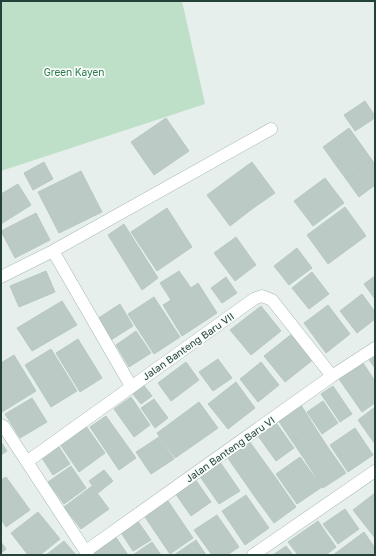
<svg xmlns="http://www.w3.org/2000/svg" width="376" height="556" font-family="'Golos Text',sans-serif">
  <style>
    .green { fill: #bfe0c8 }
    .building { fill: #bbcac4; stroke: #b8c9c2 }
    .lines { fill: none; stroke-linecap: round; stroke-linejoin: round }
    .street-casing { stroke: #a8b8b2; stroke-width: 13 }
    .street { stroke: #fff; stroke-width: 12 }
    .labels { text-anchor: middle; stroke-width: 3.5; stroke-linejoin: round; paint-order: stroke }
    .park-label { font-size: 10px; fill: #2d7a4b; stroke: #f7fbf9 }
    .street-label { font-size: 10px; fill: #24423a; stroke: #f7fbf9 }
  </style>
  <rect width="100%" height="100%" fill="#e6efeb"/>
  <path class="green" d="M1,1h181l23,103 -204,67z"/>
  <path class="building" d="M365,101l10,15v2l-20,13 -11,-16z
    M166,118l23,33 -35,24 -23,-33z
    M349,128l13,18 -27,18 -12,-17z
    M362,146l10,14 -26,19 -11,-15z
    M372,160l3,5v20l-16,12 -13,-18z
    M44,162l9,17 -20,11 -9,-17z
    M252,162l23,31 -23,16 -22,-31z
    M81,171l21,41 -43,21 -21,-41z
    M230,178l22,31 -22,17 -23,-31z
    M325,178l19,25 -31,23 -19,-25z
    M18,184l13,21 -30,19v-30z
    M345,207l21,29 -38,28 -21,-29z
    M167,208l25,39 -35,24 -26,-39z
    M36,213l14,27 -35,18 -14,-27z
    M124,224l34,54 -16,12 -34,-55z
    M236,237l20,28 -21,16 -21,-28z
    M297,248l15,20 -23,17 -15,-19z
    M46,271l9,21 -36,15 -9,-21z
    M179,271l12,17 7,-5 19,30 -35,23 -19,-31 8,-5 -11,-17z
    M312,272l17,22 -20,15 -17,-21z
    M375,276v23l-11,-15z
    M226,277l11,16 -15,10 -11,-15z
    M362,294l13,18v7l-18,14 -17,-22z
    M154,297l26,40 -26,17 -26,-40z
    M62,301l15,24 -45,26 -15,-23z
    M120,304l13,22 -22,14 -14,-21z
    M328,305l22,29 -24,19 -22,-30z
    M261,306l20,25 -30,24 -21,-25z
    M136,331l15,22 -22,14 -13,-22z
    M293,333l21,26 -29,23 -21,-26z
    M78,339l24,39 -22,14 -24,-39z
    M51,349l26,42 -26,16 -26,-42z
    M375,351v17l-8,-11z
    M14,355l22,36 -34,21 -1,-2v-47z
    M218,359l14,19 -19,13 -14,-19z
    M186,362l13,18 -28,21 -13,-18z
    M261,362l18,23 -21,17 -18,-23z
    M363,363l12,18v22l-13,9 -23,-33z
    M236,382l19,26 -27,21 -20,-25z
    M143,384l9,12 -11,8 -9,-11z
    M333,386l19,28 -12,8 -19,-28z
    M131,397l19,28 -16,12 -20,-28z
    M32,398l15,24 -27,16 -15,-24z
    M154,399l14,19 -13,10 -14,-20z
    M323,401l15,22 -16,11 -15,-22z
    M199,402l19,26 -27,19 -19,-25z
    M301,405l13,21 -22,15 -14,-21z
    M375,407v37l-17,-24z
    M106,416l30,42 -17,12 -29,-43z
    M274,420l20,28 -18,13 -20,-28z
    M83,422l22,31 -26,19 -22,-32z
    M172,422l19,25 -16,11 -18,-25z
    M314,426l13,20 -22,14 -13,-19z
    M355,428l18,27 -25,17 -18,-27z
    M159,437l15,22 -23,15 -15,-22z
    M247,438l31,43 -23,16 -30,-43z
    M1,442l6,9 -6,4z
    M327,446l19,27 -23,15 -18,-28z
    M59,447l11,17 -17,11 -11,-17z
    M300,457l22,30 -25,17 -21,-30z
    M220,462l20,29 -21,13 -20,-29z
    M71,466l15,22 -22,16 -16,-22z
    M104,470l9,11 -15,12 -9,-12z
    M193,476l18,26 -20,14 -18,-26z
    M6,477l24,33 -24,17 -5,-8v-39z
    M278,481l18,26 -22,16 -19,-26z
    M92,486l17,23 -28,20 -17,-22z
    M375,493v45l-22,-28z
    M246,495l23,33 -24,17 -23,-34z
    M168,501l25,37 -23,16 -25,-37z
    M345,509l14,20 -21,15 -15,-20z
    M38,512l22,27 -20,16h-12l-17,-22z
    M217,515l22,32 -12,8h-15l-18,-25z
    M137,520l14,20 -18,11 -13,-20z
    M318,521l18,26 -10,8h-28l-10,-13z
    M364,532l11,16v4l-4,3h-38z
    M115,536l13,19h-35l-1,-1z
    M196,540l10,15h-32z
    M64,541l12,14h-30z
    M1,542l5,7 -5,4z
    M152,542l9,13h-28z
    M286,546l7,9h-20z"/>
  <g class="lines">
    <g class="street-casing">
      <path id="street" d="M53,251l78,135
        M1,277l52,-26 218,-122
        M1,425l3,2 84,128
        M28,461l226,-162 8,-3 10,4 60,76
        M86,551l246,-175 43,-28
        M253,555l122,-84"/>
    </g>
    <use href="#street" class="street"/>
  </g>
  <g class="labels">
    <g class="park-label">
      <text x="74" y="76">Green Kayen</text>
    </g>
    <g class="street-label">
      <text transform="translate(188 346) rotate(-35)" y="4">Jalan Banteng Baru VII</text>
      <text transform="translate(230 449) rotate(-35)" y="4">Jalan Banteng Baru VI</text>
    </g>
  </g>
  <rect width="376" height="556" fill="none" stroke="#24423a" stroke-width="4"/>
</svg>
